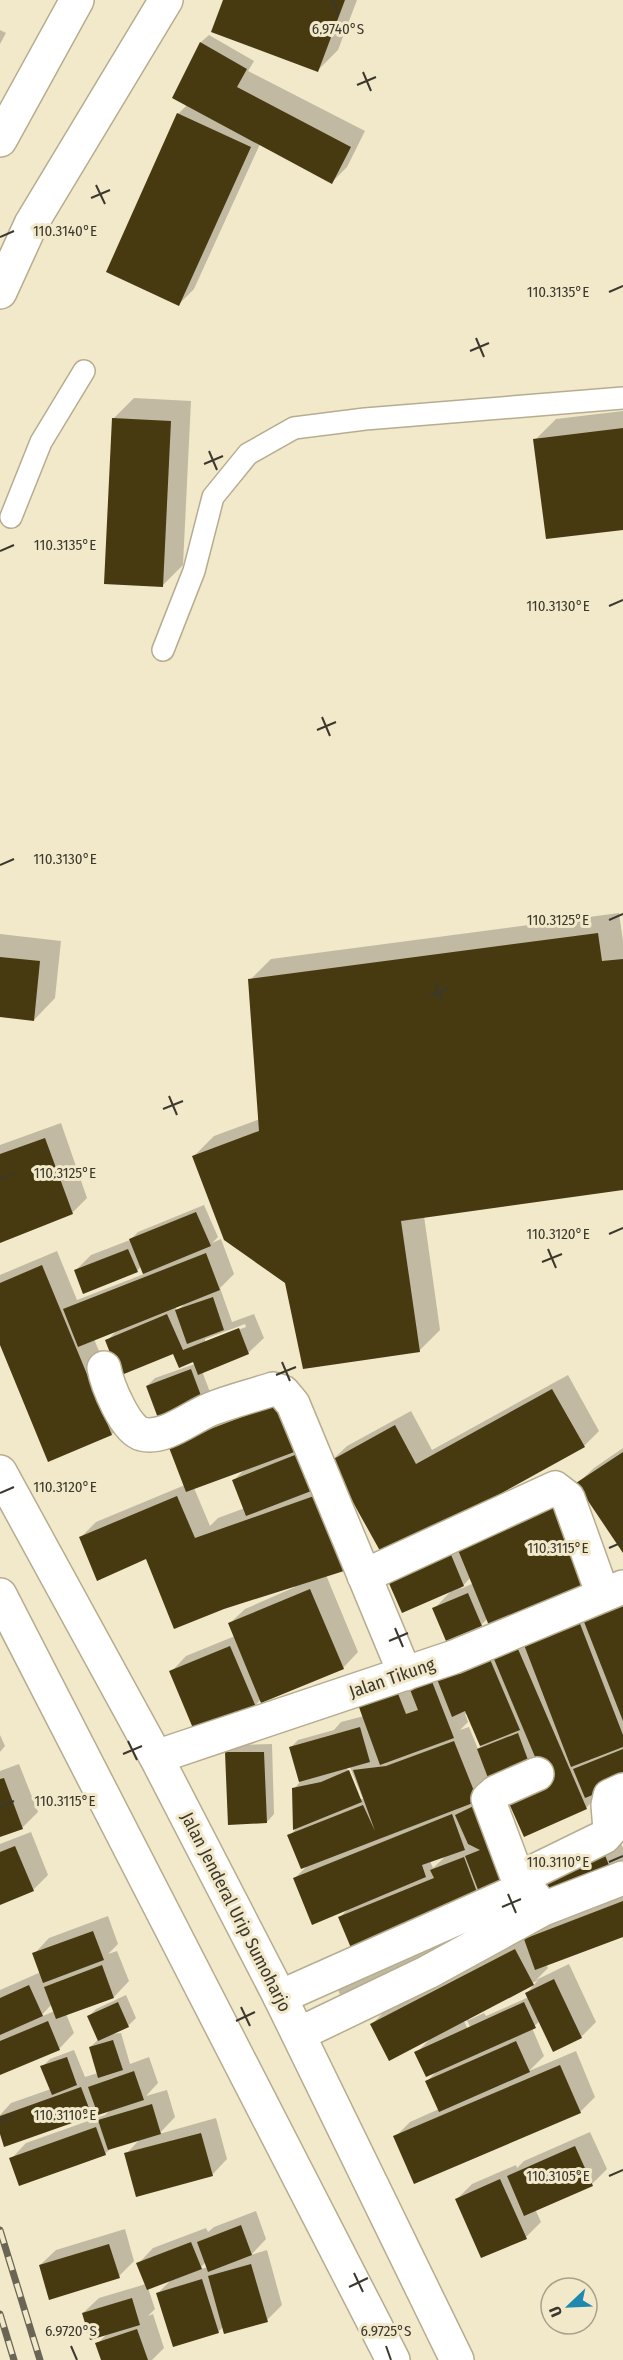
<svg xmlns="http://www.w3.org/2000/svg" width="623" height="2360" font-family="'Fira Sans Condensed',sans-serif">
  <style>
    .shadow { fill: #0003; fill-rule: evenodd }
    .building { fill: #473a11 }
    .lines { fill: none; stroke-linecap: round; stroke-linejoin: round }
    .service-casing { stroke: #b6ad90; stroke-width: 24 }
    .minor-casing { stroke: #b6ad90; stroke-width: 36 }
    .trunk-casing { stroke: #b6ad90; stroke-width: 36 }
    .service { stroke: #fff; stroke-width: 21 }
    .minor { stroke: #fff; stroke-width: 33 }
    .trunk { stroke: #fff; stroke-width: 33 }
    .rail-casing { stroke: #6a6555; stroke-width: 7 }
    .rail { stroke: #f2e8ca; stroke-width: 4.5; stroke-dasharray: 14; stroke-linecap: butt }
    .ticks { fill: none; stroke: #3c382d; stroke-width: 2 }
    .labels { text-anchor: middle; stroke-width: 6; stroke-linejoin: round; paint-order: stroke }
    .street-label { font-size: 18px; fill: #3c382d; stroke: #f2e8ca }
    .ticks-label { font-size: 15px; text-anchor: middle; fill: #3c382d; stroke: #f2e8ca; stroke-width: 6; stroke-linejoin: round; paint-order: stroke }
  </style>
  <rect width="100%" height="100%" fill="#f2e8ca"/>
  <path class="shadow" d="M224,0h133l-19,50 -21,21z
    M0,30l6,3 -6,11z
    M209,35l45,26 -6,10 117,60 -18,36 -15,15 -72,-38 -66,145 -15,15 -71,-32 70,-158 9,-9 5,-43 9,-20z
    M134,398l57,3 -8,164 -21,21 -49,-167z
    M623,411v117l-88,-88 21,-21z
    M619,913l4,28v248l-199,27 16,114 -21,21 -132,-69 -94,-125 21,-21 46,-17 -10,-139 21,-21z
    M0,934l61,7 -6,57 -21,22 -34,-4z
    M61,1123l26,75 -15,15 -72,28v-96z
    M204,1205l14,32 -6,6 9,-4 13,35 -14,14 12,34 22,-8 10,24 -16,15 -46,18 11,29 -66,-14 8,-8 40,-14 -2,-5 -19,-7 -67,-11 11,-12 -24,10 33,79 -15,16 -63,26 -49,-118v-67l57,-24 20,49 67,-26 -3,-8 -4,5 -61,-1 15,-15 39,-15 8,-8zM186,1302l-9,9 -2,-5zM245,1324l1,3 -41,15v-3z
    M568,1375l31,56 -15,15 -200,110 -52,-94 32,87 -21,21 -17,5 32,77 -15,16 -82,31 -6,7 -84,-34 15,-16 49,-20 -6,-12 16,-15 50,-22v-2l-148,-28 -67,-19 16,-16 89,-37 -15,-40 125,-56 35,73 17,-16 64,-35 21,39zM245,1469l-11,11 11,28 -27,10 -8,8 -16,-38z
    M623,1448v102l-45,-67 16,-15z
    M462,1531l26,87 -7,7 -47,-16 18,-19 -50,21zM471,1577l3,6 -14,6z
    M623,1584v198l-22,10 -15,16 -76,-7 -20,-6 -7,103 -143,19 10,-10 -56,-28 15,-15 -20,-28 6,-6 -1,-41 6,-7 -9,-35 7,-7 36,-10 7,-8 23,-6 -6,-17zM468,1713l13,33 -3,3 -9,-22 -9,3 8,-8 -3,-8zM348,1762l15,37h-4l-14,-36zM447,1855l-14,13 -3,-7z
    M0,1735l5,11 -5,6z
    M272,1744l2,70 -7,8 -40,-69 8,-8z
    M19,1764l19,48 -16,16 -22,8v-65z
    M616,1831l7,17v18l-78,38z
    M31,1832l17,43 -15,15 -33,14v-60z
    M623,1893v43l-77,28 2,4 -12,12 33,-16 27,58 -15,15 -41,-16 -8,7 12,28 -15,15 47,-20 19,46 -15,15 -185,25 15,-15 29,-13 -12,-28 10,-10 -21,-18 14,-14 -58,-15 15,-15 141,-73 13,-12zM538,1980l-11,13 2,4 -43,19 -2,-3 -15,7 -1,-2zM467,2020l12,27h-3l-12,-26z
    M108,1916l10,28 -10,10 9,-3 12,30 -15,16 -48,17 8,19 -15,16 -59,25v-84l41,-18 -7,-18 15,-16zM52,2004l3,7 -15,6z
    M484,1930l-140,74 -11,-26 89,-47z
    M126,1995l10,23 -8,8 -19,8 12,-1 9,31 19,-7 9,26 -12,13 21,-6 8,27 -16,17 57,-16 11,41 -15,16 -86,-21 15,-16 -30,10 -6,6 -94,5 15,-16 79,-28 6,-6h-14l-6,6 -91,14v-14l11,-12 40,-14 -9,-22 8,-8 24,-9 11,27 13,-4 -8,-26 9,-8 -10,-23 7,-7z
    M590,2132l17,37 -15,15 -57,25 6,13 -15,15 -69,-38 15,-15 44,-19 1,3 7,-7z
    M256,2211l10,28 -15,16 16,-5 15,55 -15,15 -43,6 -6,6 -61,-38 16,-16 -25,10 7,21 -7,7 5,-2 11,34 -12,12h-49l-6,-16 10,-10 -24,-21 16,-15 47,-14 -8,-20 15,-16 53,-20 2,4 6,-5zM206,2262l2,5 -10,3z
    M125,2229l9,32 -15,15 -79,-11 16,-15z"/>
  <path class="building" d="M223,0h122l-27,72 -107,-40z
    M200,42l47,27 -10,18 114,60 -19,37 -160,-86z
    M177,113l74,34 -72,159 -73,-34z
    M112,418l59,3 -8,166 -59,-3z
    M623,428v102l-77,9 -13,-100z
    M598,933l4,28 21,-2v231l-222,31 19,131 -117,17 -18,-86 -61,-43 -32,-84 67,-25 -11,-152z
    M0,957l40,4 -6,60 -34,-4z
    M45,1138l28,76 -73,29v-89z
    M196,1212l15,34 -68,28 -14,-35z
    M128,1249l10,23 -55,22 -9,-24z
    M206,1253l14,37 -142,57 -15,-38z
    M42,1265l70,170 -64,27 -48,-117v-62z
    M213,1297l11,33 -37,14 -12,-34z
    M167,1314l16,36 56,-22 10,26 -51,21 -5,-13 -14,6 -6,-14 -54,22 -14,-36z
    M191,1369l15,40 -45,17 -15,-40z
    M552,1389l33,58 -201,111 -54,-97 65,-36 21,39z
    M279,1403l18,48 -111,41 -18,-47z
    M305,1451l14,37 -73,28 -14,-36z
    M623,1452v101l-47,-70z
    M177,1496l18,42 119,-42 30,75 -120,38 -50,20 -28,-70 -49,22 -18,-44z
    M559,1502l35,83 -104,43 -34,-83z
    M447,1545l17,41 -62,27 -18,-41z
    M310,1589l34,80 -83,34 -33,-80z
    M623,1592v129l-44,-112z
    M468,1593l14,33 -36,15 -14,-33z
    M577,1616l46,119v12l-52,20 -50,-130z
    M230,1646l26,61 -61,26 -26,-62z
    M518,1649l69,160 -63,28 -16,-36 38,-18 -52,-124z
    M489,1657l31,73 -40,16 -15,-35 -13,6 -15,-38z
    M431,1679l23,59 -74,27 -24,-66 39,-13 11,28 12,-4 -9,-23z
    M360,1727l10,35 -71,20 -10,-35z
    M518,1733l13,35 -41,15 -13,-34z
    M454,1741l24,60 -177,68 -14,-34 76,-30 12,26 -22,-61 33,-4z
    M623,1749v34l-38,15 -12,-29z
    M225,1752h39l3,71 -39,2z
    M349,1770l13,32 -69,28 -1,-42 29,-6z
    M4,1778l19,51 -23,8v-58z
    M482,1802l36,86 -36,12 -17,-44 15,-6 -12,-6 -13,-29z
    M452,1814l13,36 -43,15 4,12 -114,48 -19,-47z
    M601,1845l13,33 -70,28 -13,-33z
    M15,1846l19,45 -34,14v-53z
    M464,1857l17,46 -127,52 -16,-38 96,-39 -4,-8z
    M623,1901v36l-88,33 -11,-31z
    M93,1931l11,29 -61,23 -11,-30z
    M515,1949l19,36 -145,76 -19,-37z
    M102,1965l12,33 -58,21 -12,-32z
    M554,1979l28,59 -29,14 -28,-59z
    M29,1985l14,31 -43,19v-37z
    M118,2002l11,25 -31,14 -11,-25z
    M524,2002l12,26 -110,49 -12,-25z
    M48,2021l12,29 -60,25v-34z
    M113,2040l10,30 -25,8 -9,-31z
    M516,2041l14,31 -91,40 -14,-31z
    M67,2057l10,28 -25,10 -12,-29z
    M560,2065l21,48 -167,71 -21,-48z
    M134,2071l10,29 -46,15 -10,-28z
    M81,2087l11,29 -88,31 -4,-13v-18z
    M152,2104l9,30 -53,16 -10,-30z
    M96,2127l10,28 -87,31 -10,-28z
    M201,2133l12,43 -77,21 -12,-44z
    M575,2146l18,40 -69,30 -17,-40z
    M500,2179l27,60 -46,19 -26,-59z
    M241,2225l11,30 -44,17 -11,-30z
    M191,2242l11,27 -55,21 -11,-27z
    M109,2244l11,34 -71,22 -10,-35z
    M251,2264l17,58 -44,12 -16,-58z
    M202,2279l17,54 -46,14 -17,-54z
    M132,2298l8,27 -50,15 -8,-27z
    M137,2329l11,31h-47l-6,-17z"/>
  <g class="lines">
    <g class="service-casing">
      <path id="service" d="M11,517l30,-75 43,-71
        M163,650l31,-79 19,-74 35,-43 46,-26 71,-9 258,-21"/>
    </g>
    <g class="minor-casing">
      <path id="minor" d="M104,1368c3,16 21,62 38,66 22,6 49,-17 69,-25 20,-8 41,-13 62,-20l10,3 10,12 112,270
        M364,1576l191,-88 13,10 35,97
        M156,1757l298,-100 169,-70
        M518,1879l-30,-80 8,-7 41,-18
        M527,1887l-9,-8 86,-42 6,-7 -2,-25 2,-9 13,-6
        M280,1997l247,-110 16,22 80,-31
        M299,2034l129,-62 115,-63"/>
    </g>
    <g class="trunk-casing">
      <path id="trunk" d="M0,140l77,-140
        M0,292l31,-68 135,-224
        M0,1472l156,285 124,240 177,363
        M0,1595l393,765"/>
    </g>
    <use href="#service" class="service"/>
    <use href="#minor" class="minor"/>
    <use href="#trunk" class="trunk"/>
    <g class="rail-casing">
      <path id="rail" d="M0,2230l40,130
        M0,2314l14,46"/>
    </g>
    <use href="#rail" class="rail"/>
  </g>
  <path class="ticks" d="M332,0l6,14M363,72l8,19M357,85l19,-8M96,185l9,19M91,198l19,-8M0,237l14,-6M609,292l14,-6M476,338l8,19M470,351l19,-8M209,451l8,19M204,464l19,-8M0,551l14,-6M609,606l14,-6M322,717l8,19M317,730l19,-8M0,865l14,-6M609,920l14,-6M435,983l8,19M430,996l19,-8M169,1096l8,19M163,1109l20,-8M0,1179l14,-6M609,1234l14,-6M548,1249l8,19M542,1262l20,-8M282,1362l8,19M276,1375l20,-8M0,1493l14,-6M609,1548l14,-6M395,1628l8,19M389,1641l19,-8M128,1741l9,19M123,1754l19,-8M0,1807l14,-6M609,1862l14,-6M508,1894l8,19M502,1907l19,-8M241,2007l9,19M236,2021l19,-9M0,2121l14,-6M609,2176l14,-6M354,2273l9,19M349,2287l19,-9M71,2346l6,14M386,2346l5,14"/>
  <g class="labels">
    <g class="street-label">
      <text transform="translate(392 1678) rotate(-19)" y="6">Jalan Tikung</text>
      <text transform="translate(236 1912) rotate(63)" y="6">Jalan Jenderal Urip Sumoharjo</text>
    </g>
  </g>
  <g class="ticks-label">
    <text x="338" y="34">6.9740°S</text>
    <text x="65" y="236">110.3140°E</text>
    <text x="558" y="297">110.3135°E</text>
    <text x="65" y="550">110.3135°E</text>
    <text x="558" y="611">110.3130°E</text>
    <text x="65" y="864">110.3130°E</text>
    <text x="558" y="925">110.3125°E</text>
    <text x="65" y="1178">110.3125°E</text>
    <text x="558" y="1239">110.3120°E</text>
    <text x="65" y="1492">110.3120°E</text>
    <text x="558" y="1553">110.3115°E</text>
    <text x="65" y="1806">110.3115°E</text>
    <text x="558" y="1867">110.3110°E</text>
    <text x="65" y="2120">110.3110°E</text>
    <text x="558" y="2181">110.3105°E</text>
    <text x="71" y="2336">6.9720°S</text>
    <text x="386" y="2336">6.9725°S</text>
  </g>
  <g transform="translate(569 2306) rotate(247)"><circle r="28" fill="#f2e8ca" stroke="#a9a28b" stroke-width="1.5"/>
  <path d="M0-4.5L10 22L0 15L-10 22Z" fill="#1e88b0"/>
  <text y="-9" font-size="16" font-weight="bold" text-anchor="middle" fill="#3c382d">U</text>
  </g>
</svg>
